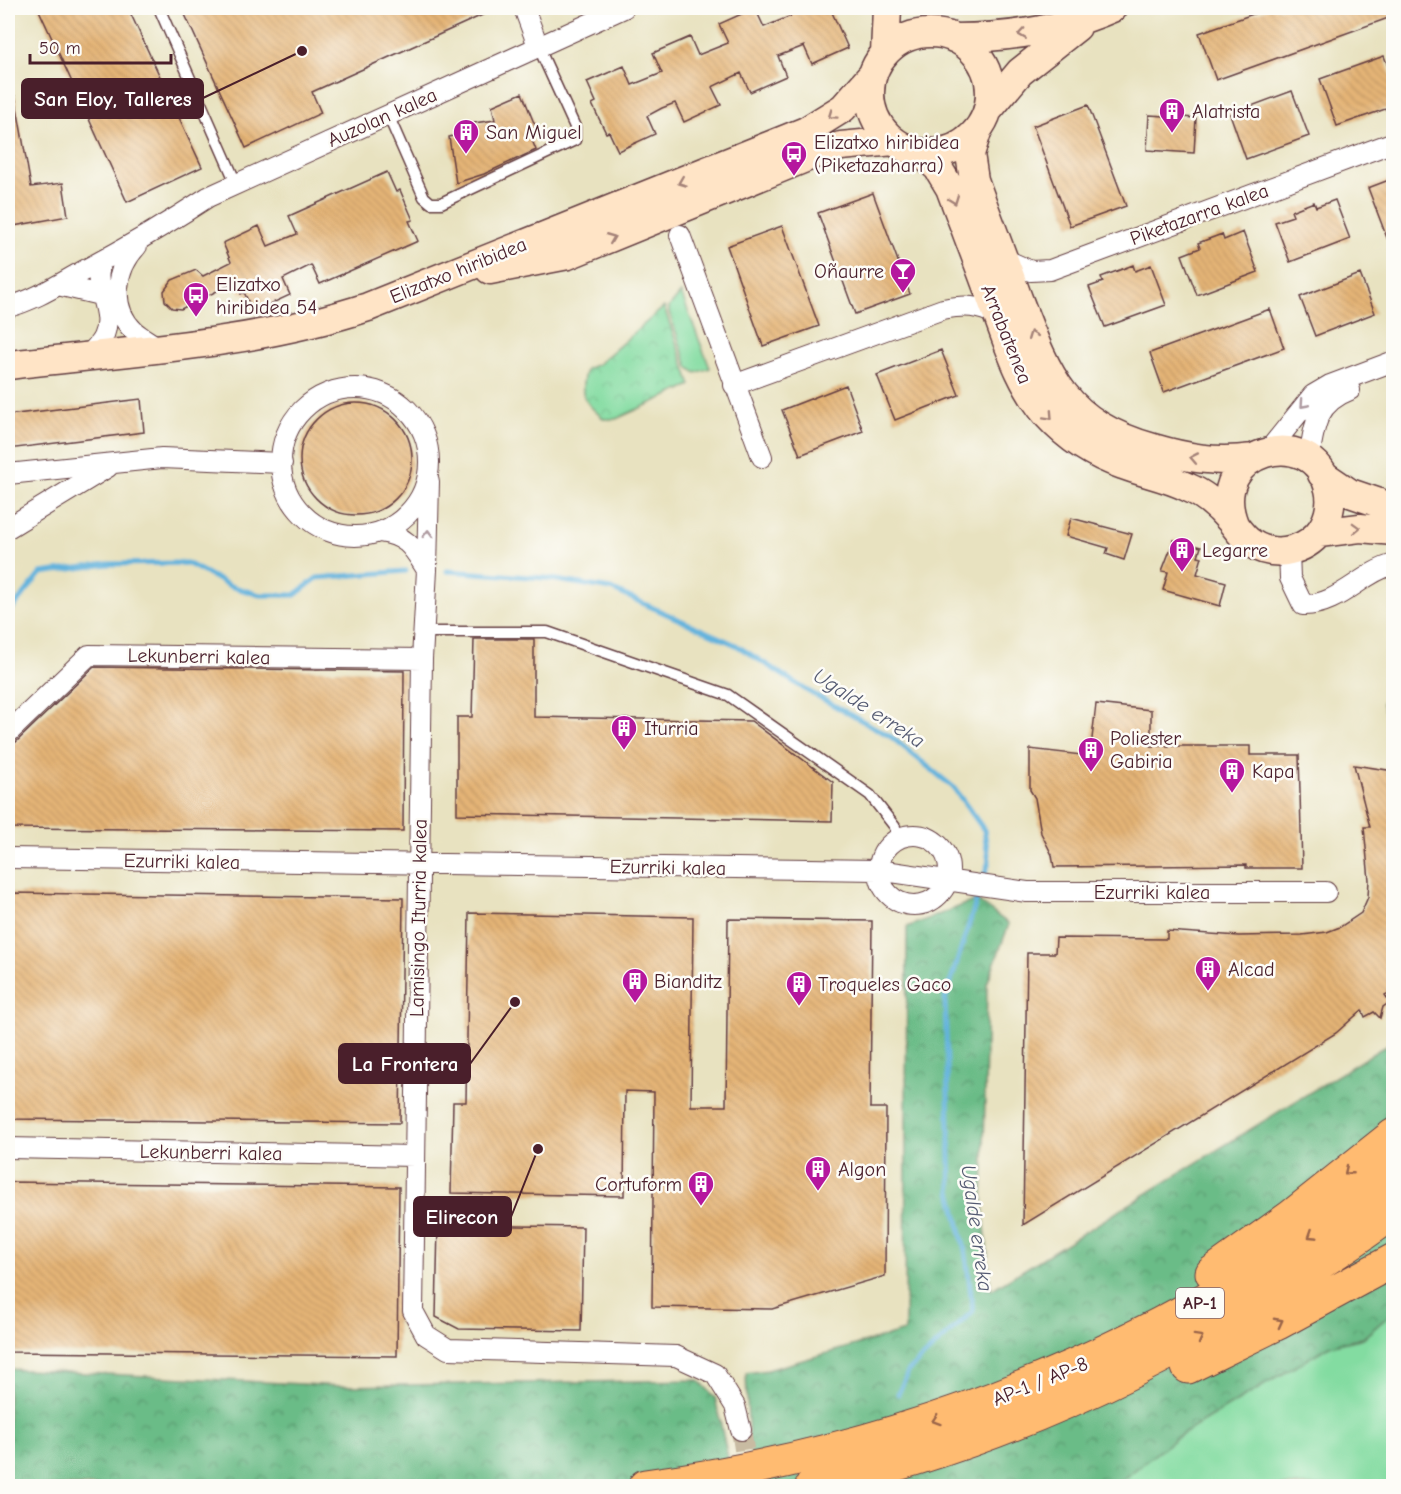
<svg xmlns="http://www.w3.org/2000/svg" width="1401" height="1494" font-family="'Comic Neue',sans-serif">
  <style>
    .grass { fill: #83dca1; stroke: #667e66; stroke-width: 1.5 }
    .forest { fill: url(#forest-crowns); stroke: #5a6e59; stroke-width: 1.5 }
    .park { fill: url(#park-crowns); stroke: #667e66; stroke-width: 1.5 }
    .lines { fill: none; stroke-linecap: round; stroke-linejoin: round }
    .stream { stroke: #63b3dd; stroke-width: 5 }
    .building { fill: url(#building-back-hatch) }
    .street-tunnel { stroke: #c8bba2; stroke-width: 20; stroke-dasharray: 20 10; stroke-linecap: butt }
    .lane-casing { stroke: #623c41; stroke-width: 13 }
    .street-casing { stroke: #623c41; stroke-width: 22 }
    .secondary-casing { stroke: #623c41; stroke-width: 31 }
    .highway-casing { stroke: #623c41; stroke-width: 35 }
    .lane { stroke: #fff; stroke-width: 10 }
    .street { stroke: #fff; stroke-width: 20 }
    .secondary { stroke: #ffe4c6; stroke-width: 28 }
    .highway { stroke: #ffbb71; stroke-width: 33 }
    .oneway { stroke: #a48278 }
    .oneway2 { stroke: #ae9aa0 }
    .oneway3 { stroke: #9b654a }
    .labels { text-anchor: middle; stroke-width: 5; stroke-linejoin: round; paint-order: stroke }
    .shield { fill: #fdfcf7; stroke: #806168; stroke-width: 1.5 }
    .shield-label { font-size: 18px; font-weight: bold; fill: #4a1f2b }
    .poi-label { font-size: 20px; fill: #4a1f2b; stroke: #fdfcf7; text-anchor: start }
    .street-label { font-size: 20px; fill: #4a1f2b; stroke: #fdfcf7 }
    .water-label { font-size: 21px; font-style: italic; fill: #545a72; stroke: #fdfcf7 }
    .leader { fill: none; stroke: #4a1f2b; stroke-width: 2 }
    .callout-dot { fill: #4a1f2b; stroke: #fdfcf7; stroke-width: 2 }
    .callout { fill: #4a1f2b; stroke: #4a1f2b; stroke-width: 2 }
    .callout-label { font-size: 21px; text-anchor: middle; font-weight: bold; fill: #fff }
  </style>
  <defs>
    <pattern id="forest-crowns" width="20" height="18" patternUnits="userSpaceOnUse" patternTransform="scale(1.5)"><rect width="20" height="18" fill="#6abc87"/><path d="M2 6a3 3 0 1 1 6 0M12 15a3 3 0 1 1 6 0" fill="none" stroke="#59986f"/></pattern>
    <pattern id="park-crowns" width="20" height="18" patternUnits="userSpaceOnUse" patternTransform="scale(1.5)"><rect width="20" height="18" fill="#83dca1"/><path d="M2 6a3 3 0 1 1 6 0M12 15a3 3 0 1 1 6 0" fill="none" stroke="#73bc8b"/></pattern>
    <pattern id="building-back-hatch" width="6" height="6" patternUnits="userSpaceOnUse" patternTransform="scale(1.5)"><rect width="6" height="6" fill="#e4b476"/><path d="M-1 5l2 2M0 0l6 6M5-1l2 2" fill="none" stroke="#c59a66"/></pattern>
  </defs>
  <rect width="100%" height="100%" fill="#fdfcf7"/>
  <filter id="ink" filterUnits="userSpaceOnUse"><feTurbulence type="fractalNoise" baseFrequency=".0167" numOctaves="2"/><feDisplacementMap in="SourceGraphic" scale="12" xChannelSelector="R" yChannelSelector="G"/><feConvolveMatrix kernelMatrix="1 2 1 2 8 2 1 2 1" color-interpolation-filters="sRGB"/></filter>
  <filter id="wash" filterUnits="userSpaceOnUse"><feTurbulence type="fractalNoise" baseFrequency=".008" numOctaves="4" result="noise"/><feDisplacementMap in="SourceGraphic" scale="24" xChannelSelector="R" yChannelSelector="G"/><feGaussianBlur stdDeviation="1.35" result="paint"/><feColorMatrix in="noise" values="0 0 0 0 0 0 0 0 0 0 0 0 0 0 0 0 0 1.4 0 .05"/><feComposite in="paint" operator="in"/></filter>
  <g filter="url(#wash)">
    <rect width="100%" height="100%" fill="#e8e2c0"/>
    <path class="grass" d="M681,293l29,75 -14,5 -8,-6 -19,-55v-5z
      M1393,1312v174h-279l62,-48 153,-92 34,-8z"/>
    <path class="forest" d="M1393,695v40l-11,-32z
      M976,900l33,24 -22,60 -4,221 8,85 402,-249v271l-30,26 -34,8 -153,92 -62,48h-355l-10,-40 -3,-73 22,-3 137,-39 2,-404z
      M8,1369l334,17 357,-6 16,17 19,89h-726z"/>
    <path class="park" d="M664,307l27,78 -75,34h-12c-20,-18 -26,-22 -18,-50l12,-5z"/>
    <g class="lines">
      <path class="stream" d="M447,571l98,7 66,11 125,56 70,45 84,46 63,51 31,43 5,31 -44,139 6,191 15,64 7,56 -64,59 -11,24
        M8,614l33,-41 67,-9 79,-1 43,23 30,9h35l22,-17 89,-7"/>
    </g>
    <g id="blocks">
      <path class="building" d="M38,8h90l74,159 -75,35z
        M182,8h316l-186,84 9,21 -75,35z
        M755,8l9,19 27,-11 -4,-8h43l18,40 -36,16 -8,-18 -26,10 8,20 -36,16 -9,-19 -29,14 9,18 -37,17 -9,-19 -13,5 -15,8 8,18 -37,17 -9,-19 -3,1 -14,-29 4,-2 -9,-20 37,-16 8,19 30,-12 -9,-20 37,-16 8,18 30,-12 -9,-19z
        M1270,8h124v8l-178,64 -17,-47z
        M1384,56l10,26v24l-57,20 -17,-47z
        M1292,91l17,45 -63,23 -16,-45z
        M522,93l14,35 -8,2 8,20 -52,24 -28,9 -7,-46 26,-7 -1,-7 21,-3 -3,-14z
        M15,96l16,91 32,-4 5,33 -60,11v-130z
        M1088,105l38,101 -56,20 -37,-100z
        M1149,115l47,3 -2,35 -47,-3z
        M387,172l9,20 4,-2 13,30 -4,1 9,20 -98,43 -9,-19 -28,14 7,16 -37,17 -9,-20 -3,2 -6,-12 -54,27 -9,-1 -7,-7 -1,-10 8,-11 24,-10 7,6 28,-14 -8,-19 36,-17 9,20 29,-12 -8,-18z
        M1394,178v73h-2l-24,-63z
        M873,193l37,101 -55,20 -37,-101z
        M1335,200l15,39 -60,23 -15,-40 18,-6 -2,-5 23,-9 2,5z
        M782,226l37,100 -56,20 -36,-100z
        M1243,232l15,40 -61,23 -15,-40 18,-7 -2,-5 24,-9 2,6z
        M1133,265l2,6 16,-6 15,40 -61,22 -16,-40 14,-5 -2,-5z
        M1360,274l15,39 -60,23 -15,-39z
        M1270,309l14,39 -120,44 -14,-39z
        M941,350l18,45 -64,25 -18,-45z
        M846,385l17,46 -63,24 -18,-45z
        M141,399l3,33 -136,17v-34z
        M300 459a56 56 0 1 1 112 0a56 56 0 1 1-112 0Z
        M1071,518l61,16 -8,26 -18,-6 2,-6 -42,-12z
        M1174,540l27,7 -3,9 4,1 -5,17 29,8 -6,24 -57,-16 5,-18 -6,-1z
        M474,639h60v78l217,4 82,61 -1,39 -375,-7v-97h15z
        M94,667l310,4 -1,160 -395,-3v-83l8,-3z
        M1096,704l55,6v36h99v9h49l3,113h-56v-3l-192,2 -2,-12 -11,-22 -6,-35 -5,-8v-41l60,7z
        M1354,765l40,6v219l-9,5 5,7 -7,5 -3,11 -6,-6 -9,5 -3,-7 -26,23 -313,192 4,-272h28l1,-15 111,1v-8l72,5 63,-1 25,-3 13,-5 21,-14 7,-16 1,-17 -5,-53h6z
        M8,893l395,5 -3,225 -392,-4z
        M469,913l224,4 -2,189h35l2,-187 144,2 -2,187h16l-1,168 -113,33 -120,-2 2,-215 -29,-1 -1,105 -173,-3 2,-91h13z
        M8,1182l391,5 -2,169 -389,-4z
        M438,1225l145,2 -2,104 -122,-2 -23,-12z"/>
    </g>
  </g>
  <g filter="url(#ink)">
    <use href="#blocks" fill-opacity="0" stroke="#623c41" stroke-width="1.5"/>
    <g class="lines">
      <path class="street-tunnel" d="M741,1430l9,56"/>
      <g class="lane-casing">
        <path id="lane" d="M159,8l77,175
          M388,115l36,82 7,6h10l134,-63v-13l-37,-81
          M423,632h124l181,63 142,100 25,32 2,12"/>
      </g>
      <g class="street-casing">
        <path id="street" d="M524,8l14,38
          M680,235l82,222
          M137,246c-22,23 -28,61 -3,85 7,6 16,11 23,16
          M1004,259l27,12 19,-1 344,-128
          M58,285l42,10
          M8,307c27,-7 51,-23 75,-36 43,-23 84,-47 125,-74l416,-189
          M88,356c5,-6 12,-12 15,-19 12,-24 -12,-50 -2,-75
          M734,385l209,-76c22,-4 35,-4 55,7
          M281 462a74 74 0 1 1 148 0a74 74 0 1 1-148 0Z
          M1268,451l45,-56 17,-10 64,-24
          M1309,459c5,-33 7,-56 41,-69
          M8,474l154,-16 120,5
          M8,528l100,-61
          M380,532c28,4 33,16 47,38l2,-89
          M1289,551l1,27 13,27c35,1 58,-32 91,-41
          M427,570l-5,89 -9,652 13,24 22,14 228,7 39,18 20,32 6,24
          M8,733l81,-78 333,4
          M879 870a35 35 0 1 1 70 0a35 35 0 1 1-70 0Z
          M8,858l870,12 149,22h299
          M8,1148l407,8"/>
      </g>
      <g class="secondary-casing">
        <path id="secondary" d="M870 93a60 60 0 1 1 120 0a60 60 0 1 1-120 0Z
          M954,38c54,0 108,-8 158,-30
          M885,53l2,-45
          M989,109l31,-37 57,-45
          M977,132l-7,22 4,26c14,39 29,77 43,116 31,81 46,126 136,152 34,10 63,15 99,10
          M921,153l17,15 12,20c14,38 29,76 43,115 15,39 26,80 55,113 20,22 46,39 75,49 21,8 44,12 64,22 17,7 31,19 43,33 7,8 12,17 21,23 20,14 49,10 66,-8 11,-12 16,-30 12,-46 -16,-68 -124,-39 -95,35
          M490,270l78,-15 247,-101 26,-8 53,-5
          M8,365c120,-14 244,-20 360,-58l438,-176 37,-23 30,-34
          M1322,474l28,19 44,15
          M1319,533l41,-5 34,3"/>
      </g>
      <g class="highway-casing">
        <path id="highway" d="M1212,1273l80,-57 102,-81
          M1188,1367l90,-44 116,-63
          M645,1486c276,-37 526,-142 749,-310
          M812,1486c212,-47 406,-147 582,-274"/>
      </g>
      <use href="#lane" class="lane"/>
      <use href="#street" class="street"/>
      <use href="#secondary" class="secondary"/>
      <use href="#highway" class="highway"/>
    </g>
    <defs><path id="oneway-chevron" d="M-2-3.5L2.5 0L-2 3.5" fill="none" stroke-width="1.6" stroke-linecap="round" stroke-linejoin="round" transform="scale(1.5)"/></defs>
    <g class="oneway">
      <use href="#oneway-chevron" transform="translate(1022 34) rotate(172)"/>
      <use href="#oneway-chevron" transform="translate(832 115) rotate(145)"/>
      <use href="#oneway-chevron" transform="translate(682 182) rotate(158)"/>
      <use href="#oneway-chevron" transform="translate(954 200) rotate(69)"/>
      <use href="#oneway-chevron" transform="translate(611 238) rotate(-22)"/>
      <use href="#oneway-chevron" transform="translate(1032 335) rotate(-111)"/>
      <use href="#oneway-chevron" transform="translate(1049 416) rotate(47)"/>
      <use href="#oneway-chevron" transform="translate(1194 458) rotate(-169)"/>
      <use href="#oneway-chevron" transform="translate(1356 528) rotate(-2)"/>
    </g>
    <g class="oneway2">
      <use href="#oneway-chevron" transform="translate(1304 404) rotate(132)"/>
      <use href="#oneway-chevron" transform="translate(428 534) rotate(-89)"/>
    </g>
    <g class="oneway3">
      <use href="#oneway-chevron" transform="translate(1348 1171) rotate(141)"/>
      <use href="#oneway-chevron" transform="translate(1312 1235) rotate(147)"/>
      <use href="#oneway-chevron" transform="translate(1279 1322) rotate(-28)"/>
      <use href="#oneway-chevron" transform="translate(1199 1338) rotate(-29)"/>
      <use href="#oneway-chevron" transform="translate(936 1420) rotate(162)"/>
    </g>
  </g>
  <defs>
    <g id="building-pin" transform="scale(1.35)"><path d="M0 17L-7.5 6A9.5 9.5 0 1 1 7.5 6Z" fill="#b5179e" stroke="#fdfcf7"/><path d="M-4-6H4V6H1V3H-1V6H-4ZM-2.5-4.3h1.7v1.8h-1.7ZM.8-4.3h1.7v1.8H.8ZM-2.5-1h1.7V.8h-1.7ZM.8-1h1.7V.8H.8Z" fill="#fff"/></g>
    <g id="bus-pin" transform="scale(1.35)"><path d="M0 17L-7.5 6A9.5 9.5 0 1 1 7.5 6Z" fill="#b5179e" stroke="#fdfcf7"/><path d="M-5-6H5V4H4V6H2V4H-2V6H-4V4H-5ZM-3.5-4V0h7V-4ZM-3.5 1.2v1.5H-2V1.2ZM2 1.2v1.5H3.5V1.2Z" fill="#fff"/></g>
    <g id="bar-pin" transform="scale(1.35)"><path d="M0 17L-7.5 6A9.5 9.5 0 1 1 7.5 6Z" fill="#b5179e" stroke="#fdfcf7"/><path d="M-6-5H6L.8 .8V4.5H3.5V6h-7V4.5H-.8V.8Z" fill="#fff"/></g>
  </defs>
  <g fill-rule="evenodd">
    <use href="#building-pin" x="1172" y="111"/>
    <use href="#building-pin" x="466" y="132"/>
    <use href="#bus-pin" x="794" y="154"/>
    <use href="#bar-pin" x="903" y="271"/>
    <use href="#bus-pin" x="196" y="295"/>
    <use href="#building-pin" x="1182" y="550"/>
    <use href="#building-pin" x="624" y="728"/>
    <use href="#building-pin" x="1091" y="750"/>
    <use href="#building-pin" x="1232" y="771"/>
    <use href="#building-pin" x="1208" y="969"/>
    <use href="#building-pin" x="635" y="981"/>
    <use href="#building-pin" x="799" y="984"/>
    <use href="#building-pin" x="818" y="1169"/>
    <use href="#building-pin" x="701" y="1184"/>
  </g>
  <g class="labels">
    <rect class="shield" x="1176" y="1288" width="48" height="30" rx="4.5"/>
    <g class="shield-label">
      <text x="1200" y="1309">AP-1</text>
    </g>
    <g class="poi-label">
      <text x="1192" y="118">Alatrista</text>
      <text x="486" y="139">San Miguel</text>
      <text x="814" y="149">Elizatxo hiribidea<tspan x="814" dy="23">(Piketazaharra)</tspan></text>
      <text x="884" y="278" text-anchor="end">Oñaurre</text>
      <text x="216" y="291">Elizatxo<tspan x="216" dy="23">hiribidea 54</tspan></text>
      <text x="1202" y="557">Legarre</text>
      <text x="644" y="735">Iturria</text>
      <text x="1110" y="745">Poliester<tspan x="1110" dy="23">Gabiria</tspan></text>
      <text x="1252" y="778">Kapa</text>
      <text x="1228" y="976">Alcad</text>
      <text x="654" y="988">Bianditz</text>
      <text x="818" y="991">Troqueles Gaco</text>
      <text x="838" y="1176">Algon</text>
      <text x="682" y="1191" text-anchor="end">Cortuform</text>
    </g>
    <g class="street-label">
      <text transform="translate(382 117) rotate(-24)" y="7">Auzolan kalea</text>
      <text transform="translate(1199 214) rotate(-20)" y="7">Piketazarra kalea</text>
      <text transform="translate(458 270) rotate(-22)" y="7">Elizatxo hiribidea</text>
      <text transform="translate(1007 334) rotate(68)" y="7">Arrabatenea</text>
      <text transform="translate(199 656) rotate(1)" y="7">Lekunberri kalea</text>
      <text transform="translate(182 861) rotate(1)" y="7">Ezurriki kalea</text>
      <text transform="translate(668 867) rotate(1)" y="7">Ezurriki kalea</text>
      <text x="1152" y="899">Ezurriki kalea</text>
      <text transform="translate(418 918) rotate(-89)" y="7">Lamisingo Iturria kalea</text>
      <text transform="translate(211 1152) rotate(1)" y="7">Lekunberri kalea</text>
      <text transform="translate(1040 1381) rotate(-22)" y="7">AP-1 / AP-8</text>
    </g>
    <g class="water-label">
      <text transform="translate(869 708) rotate(33)" y="7">Ugalde erreka</text>
      <text transform="translate(977 1228) rotate(82)" y="7">Ugalde erreka</text>
    </g>
  </g>
  <path class="leader" d="M302 51L203 98M515 1002L470 1064M538 1149L511 1217"/>
  <g class="callout-dot">
    <circle cx="302" cy="51" r="6"/>
    <circle cx="515" cy="1002" r="6"/>
    <circle cx="538" cy="1149" r="6"/>
  </g>
  <g class="callout">
    <rect x="22" y="79" width="181" height="39" rx="6"/>
    <rect x="339" y="1044" width="131" height="39" rx="6"/>
    <rect x="414" y="1197" width="97" height="39" rx="6"/>
  </g>
  <g class="callout-label">
    <text x="113" y="106">San Eloy, Talleres</text>
    <text x="405" y="1071">La Frontera</text>
    <text x="462" y="1224">Elirecon</text>
  </g>
  <rect width="1401" height="1494" fill="none" stroke="#fdfcf7" stroke-width="30"/>
  <path d="M30 54v9h141v-9" fill="none" stroke="#4a1f2b" stroke-width="3"/>
  <text x="39" y="54" font-size="18" fill="#4a1f2b" stroke="#fdfcf7" stroke-width="4.5" paint-order="stroke">50 m</text>
</svg>
